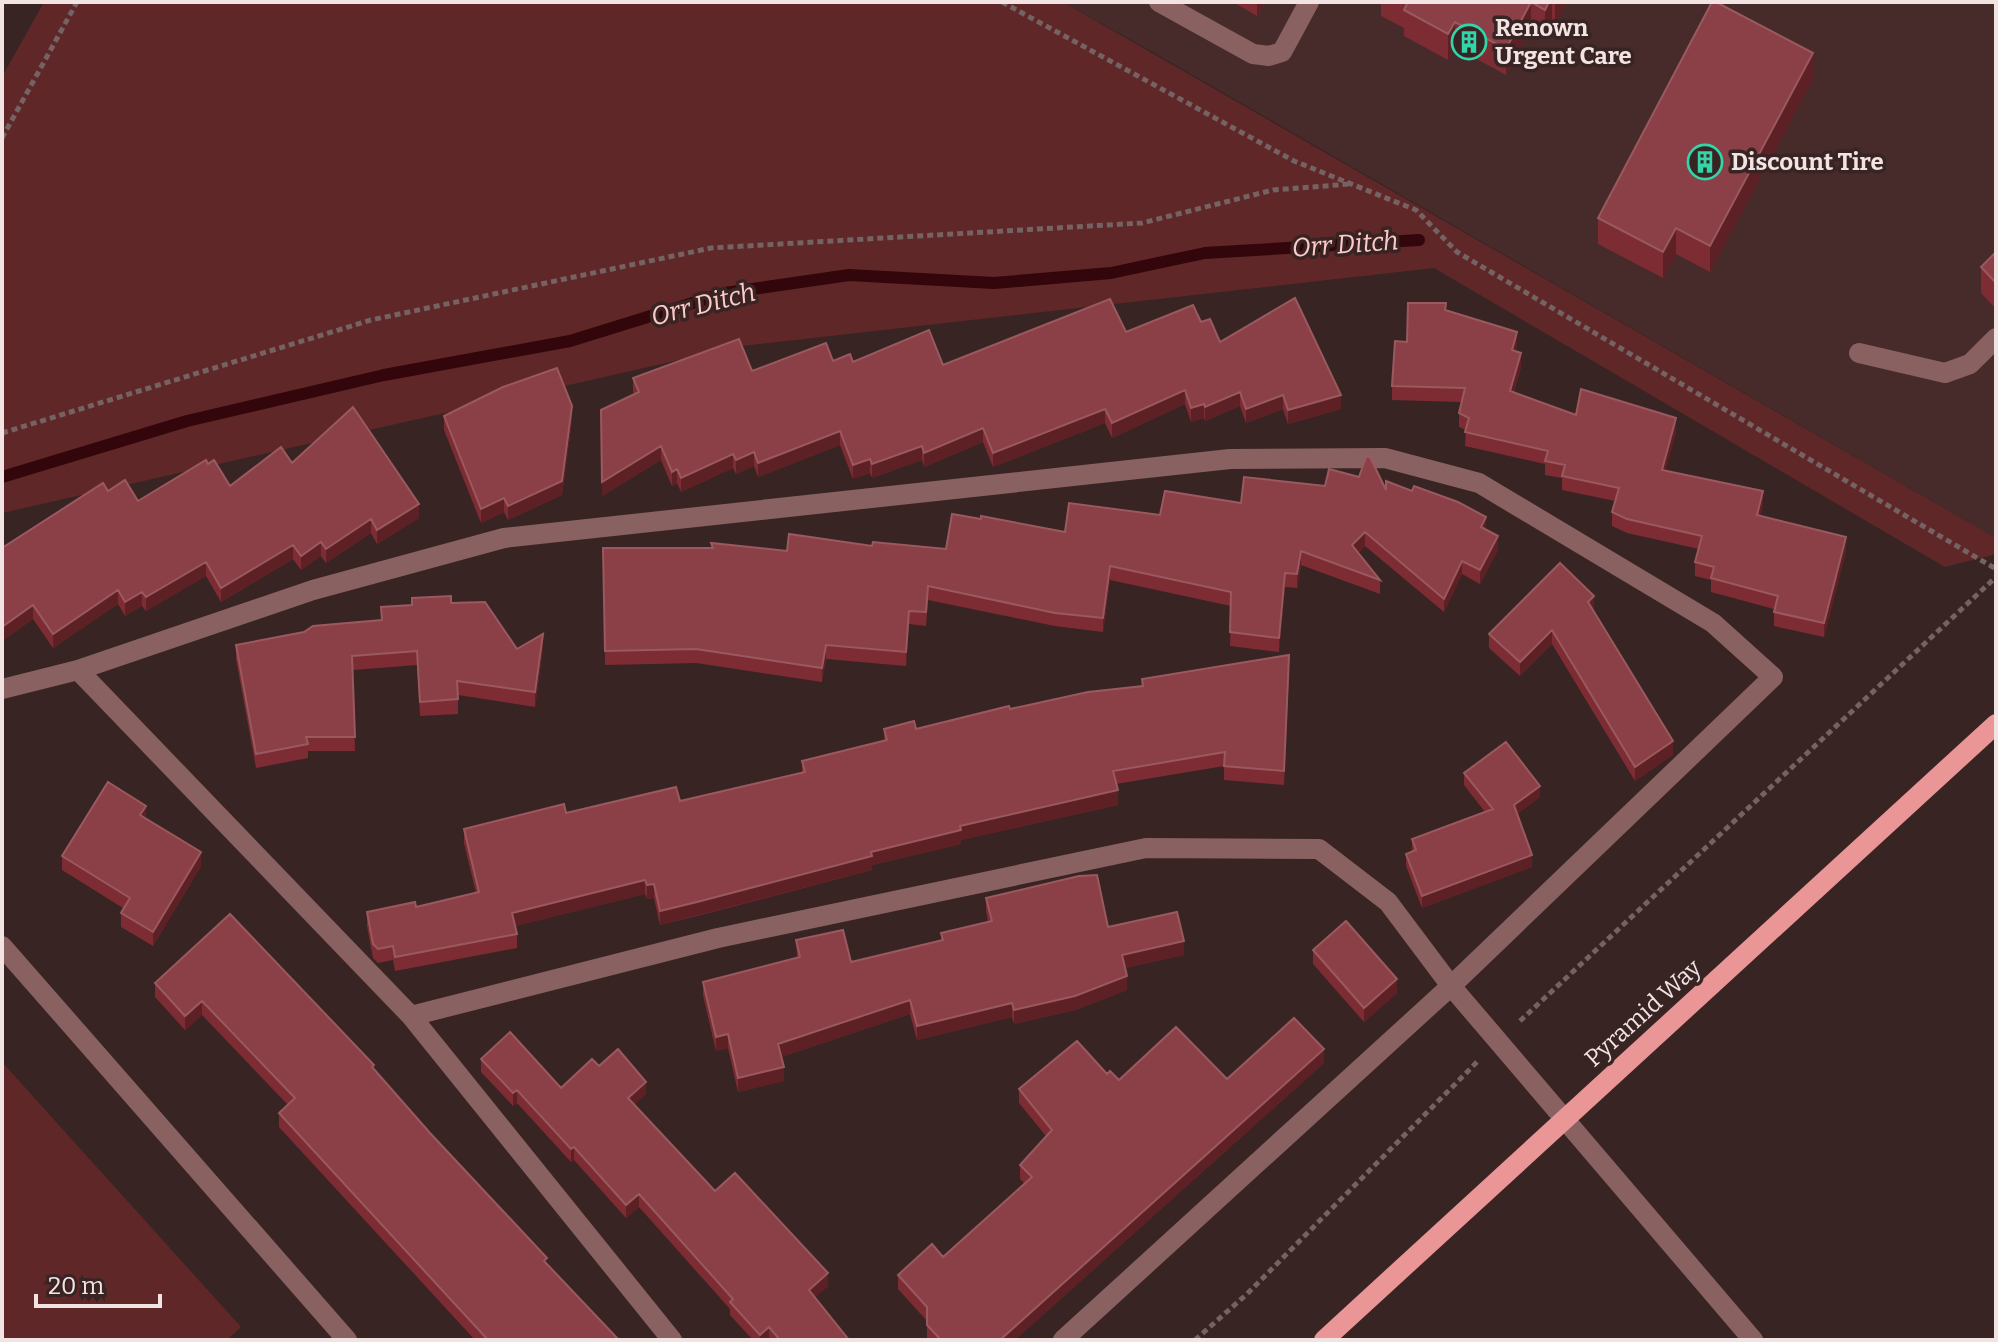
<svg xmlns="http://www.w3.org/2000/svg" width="1998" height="1342" font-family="Bitter,serif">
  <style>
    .built { fill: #472b2b }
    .green { fill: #602729 }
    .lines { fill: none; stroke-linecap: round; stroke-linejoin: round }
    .stream { stroke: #33060b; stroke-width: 12 }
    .path { stroke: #756262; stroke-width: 5; stroke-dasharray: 6 4; stroke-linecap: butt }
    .minor { stroke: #8a6161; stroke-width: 20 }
    .major { stroke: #ea9696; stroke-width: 20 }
    .wall { fill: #7d2c33 }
    .shaded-wall { fill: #5c2025 }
    .building { fill: #8a4046; stroke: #9a595f; stroke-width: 2 }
    .labels { text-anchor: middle; stroke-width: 7; stroke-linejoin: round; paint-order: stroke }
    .poi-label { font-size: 24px; font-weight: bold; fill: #f3e4e4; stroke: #392424; text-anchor: start }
    .street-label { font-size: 24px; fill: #f3e4e4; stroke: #392424 }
    .water-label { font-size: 26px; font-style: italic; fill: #fecac9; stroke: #392424 }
  </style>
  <rect width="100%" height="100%" fill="#392424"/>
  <path class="built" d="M1063,2h933v536l-838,-483z"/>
  <path class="green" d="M44,2h1019l933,536v16l-51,13 -511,-299 -693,78 -739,167v-436z
    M2,1062l239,265 -14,13h-225z"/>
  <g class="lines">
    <path class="stream" d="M2,477l185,-56 197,-46 186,-34 155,-48 124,-18 145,8 117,-10 94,-20 214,-13"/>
    <path class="path" d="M1002,2l292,159 122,49 41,42 539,317
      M2,138l75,-136
      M2,433l369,-113 340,-72 431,-25 131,-33 77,-6
      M1520,1021l476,-444
      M1195,1340l52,-46 231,-233"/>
    <path class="minor" d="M1159,2l94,52 16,2 13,-4 27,-50
      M1859,353l86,20 25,-9 26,-26
      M2,689l76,-19
      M2,946l345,394
      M411,1016l307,-78 428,-90 173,1 69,53 63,84 302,354
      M672,1340l-261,-324 -333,-346 235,-80 191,-52 726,-79 155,-1 94,25 234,140 60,54 -322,309 -388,354"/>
    <path class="major" d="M1324,1340l672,-616"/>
  </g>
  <path class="wall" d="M1233,2h32l-8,14z
    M1381,2h186l-12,22 -3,-1 -7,13 -14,-8 -25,47 -51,-28 -7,13 -44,-24v-8l-23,-12z
    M1813,79l-103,193 -34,-18 -13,24 -65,-34v-26z
    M1996,252v57l-15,-16v-26z
    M1445,310l72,36 -2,5 6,16 -7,25 62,23 100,17 -11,38 98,35 -3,11 86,35 -22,86 -50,-11v-17l-63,-17v-12l-16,-4v-14l4,-13 -72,-16 -15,-7v-14l3,-11 -53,-11v-12l-17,-3v-11l-80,-18 1,-16 -7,-3v-14l2,-11 -69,-2v-14l15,-44z
    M1201,322l19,20 121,67 -53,15 -5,-15 -37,14 -6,-17 -35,15 -1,-3 -13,4 -6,-18 -73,34 -7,-15 -112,44 -10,-25 -59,25 -2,-7 -50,18 -2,-5 -17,6 -13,-34 -82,32 -4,-11 -18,8 -3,-6 -52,24 -4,-9 -5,3 -11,-26 -59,36 -1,-86 33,-15 -1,-3v-14l119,-7 81,-10 110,4 183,-33z
    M444,416l128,4 -10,75 -54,25 -4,-8 -23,11 -37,-93z
    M292,463l127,55 -42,26 -6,-11 -45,30 -5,-7 -20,14 -8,-11 -72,43 -15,-26 -60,35 -4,-5 -17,10 -7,-12 -65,44 -20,-29 -31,22v-93l106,-57 30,10 70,-37 22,22z
    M1325,486l61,4 100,40 12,20 -18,34 -18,-10 -18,38 -79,-66 -7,7 22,27v14l-79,-29 -4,23 -12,-1 -6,65 -49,-6 1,-40 -121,-26 -7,52 -48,-6 -127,-26 -2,26 -17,-2 -3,42 -80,-7 -4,23 -126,-19 -91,2 -2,-117h108v-5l76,8 85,-5 74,3 119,-17 95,-17 81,-12z
    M451,603l66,46 26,-1 -8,59 -77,-12v19l-38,2 -3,-51 -64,5 2,81h-47v7l-52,10 -20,-109v-14l145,-24v-14z
    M1593,610l80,145 -38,26 -83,-137 -32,32 -31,-28v-14z
    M1289,670l-5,115 -60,-5v-14l-108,18 2,21 -157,35v4l-89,21v5l-175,46 -37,9 -6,-27 -7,1 -2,-5 -130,32 2,8v14l-122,23 -2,-11 -15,3 -5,-5 -6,-32v-14l49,-5 60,-14 -12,-50v-14l102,-16 114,-12 122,-28v-12l82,-21v-11h32l94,-20 132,-23v-7z
    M1464,773l76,24 -23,17 15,53 -110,41 -16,-42v-12l6,-2v-13l73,-27 -21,-27z
    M146,819l55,47 -48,80 -32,-19v-14l2,-5 -61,-38v-14z
    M986,898l122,29 76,28 -59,13 2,22 -52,20 -61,14 -2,-7 -95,23 -7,-26 -129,43 3,24 -46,11 -10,-44 -12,3 -13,-56v-13l94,-24 -1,-18 55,22 90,-22v-7l47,-11 -2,-11z
    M230,914l144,155 173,196 72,75h-144l-196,-213v-14l9,-8 -86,-90 -17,15 -30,-33v-14z
    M1313,950l84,43 -33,29 -51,-58z
    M481,1059l80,29 38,-22 47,28 -12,11 81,86 113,95 -13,11 34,43h-96l-23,-25v-6l-91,-102 -13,11 -52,-58 -3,2 -54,-59 -4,3 -32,-34z
    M1324,1063l-309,277 -88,-1v-18l-29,-32v-14l45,-18 82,-73 -5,-5v-14l26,-29 -27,-33v-14l88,-15 12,6 108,-1z"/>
  <path class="shaded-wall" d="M1257,2h8l-8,14z
    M1531,2v26l-25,47v-26z
    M1549,2h3v21l-7,13v-26z
    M1555,2h12l-12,22z
    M1455,22v25l-7,13v-26z
    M1813,53v26l-103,193v-26z
    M1676,228v26l-13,24v-26z
    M1517,332v14l-5,18v-14z
    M1521,353v14l-11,38v-14z
    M1185,390v14l-73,34v-15z
    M1240,392v14l-35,15v-14z
    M1283,395v14l-37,14v-14z
    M1341,395v14l-53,15v-14z
    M1204,404v14l-13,4v-14z
    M572,406v14l-10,75 -54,25v-14z
    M1105,409v14l-112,44v-14z
    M1676,418v14l-14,52v-14z
    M983,428v14l-59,25v-14z
    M840,431v14l-82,32v-14z
    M661,446v14l-59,36v-14z
    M922,446v14l-50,18v-14z
    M754,452v14l-18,8v-14z
    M733,454v14l-52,24v-14z
    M870,459v14l-17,6v-14z
    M677,469v14l-5,3v-14z
    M1763,491v14l-6,24v-14z
    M504,498v14l-23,11v-14z
    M419,504v14l-42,26v-14z
    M1486,517v14l-5,-4z
    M371,519v14l-45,30v-14z
    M1365,532v14l-13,13v-14z
    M1498,536v14l-18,34v-14z
    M1846,537v14l-22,86v-14z
    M321,542v14l-20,14v-14z
    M293,545v14l-72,43v-14z
    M1301,551v14l-4,23v-14z
    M1462,561v13l-18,38v-13z
    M206,562v14l-60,35v-14z
    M1110,566v14l-7,52v-14z
    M1285,573v14l-6,65v-14z
    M118,590v14l-65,44v-14z
    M142,592v14l-17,10v-14z
    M1594,596v14l-6,6v-14z
    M33,605v14l-31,22v-14z
    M909,611v13l-3,42v-14z
    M1552,630v14l-32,32v-14z
    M543,634v14l-8,59v-15z
    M826,645v14l-4,23v-14z
    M1673,741v14l-38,26v-14z
    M1540,786v11l-26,20v-12z
    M1118,790v15l-157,35v4l-89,21v5l-212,55v-14l300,-85z
    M146,806v14l-6,-5z
    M201,852v14l-48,80v-14z
    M1532,855v12l-110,41v-12z
    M645,880v14l-133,33v-14z
    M654,884v14l-7,1v-14z
    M1184,941v14l-62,14v-14z
    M1127,976v14l-52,20 -61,14v-14z
    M1397,979v14l-33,29v-14z
    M910,1000v14l-132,44v-14z
    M202,1001v14l-17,15v-14z
    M1012,1003v14l-95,23v-14z
    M728,1034v14l-12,3v-14z
    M1324,1049v14l-309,277h-15z
    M784,1067v14l-46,11v-14z
    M646,1082v12l-18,17v-13z
    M517,1090v13l-4,3v-13z
    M574,1147v13l-3,2v-13z
    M639,1194v13l-13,11v-13z
    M828,1273v13l-19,17v-13z
    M769,1327v13h-9v-5z"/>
  <path class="building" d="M1403,2h146l-4,8 -14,-8 -25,47 -51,-27 -7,12 -44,-24 3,-6z
    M1712,2h4l97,51 -103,193 -34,-18 -13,24 -65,-34z
    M1996,252v31l-15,-16z
    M1295,298l46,97 -53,15 -5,-15 -37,14 -6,-17 -35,15 -1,-3 -13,4 -6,-18 -73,33 -7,-14 -112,44 -10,-25 -59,25 -2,-7 -50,18 -2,-5 -17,6 -13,-34 -82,32 -4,-11 -18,8 -3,-6 -52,24 -4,-9 -5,3 -11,-26 -59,36 -1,-72 38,-18 -6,-14 106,-39 13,32 74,-28 7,18 17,-7 3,8 76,-32 14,35 167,-66 16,33 67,-27 8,17 9,-3 10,23z
    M1408,303h38l-1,7 72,22 -5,18 9,3 -11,38 66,24 5,-26 95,29 -14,52 101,21 -6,24 89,22 -22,86 -50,-11 4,-16 -67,-18 3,-11 -19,-5 7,-26 -75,-17 -15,-7 7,-24 -57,-12 3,-11 -20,-4 3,-10 -83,-19 4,-14 -10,-5 6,-25 -73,-2 3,-45 12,1z
    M557,368l15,38 -10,75 -54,25 -4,-8 -23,11 -37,-93 59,-29z
    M353,407l66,97 -42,26 -6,-11 -45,30 -5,-7 -20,14 -8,-11 -72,43 -15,-26 -60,35 -4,-5 -17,10 -7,-12 -65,44 -20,-29 -31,22v-79l101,-65 5,8 17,-11 13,21 68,-41 2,4 6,-4 16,26 51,-39 11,16z
    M1366,457h4l16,33v-9l26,10 2,-5 44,16 28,15 -5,10 17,9 -18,34 -18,-9 -18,38 -79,-67 -13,13 28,35 -79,-29 -4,23 -12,-1 -6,65 -49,-6 1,-40 -121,-26 -7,52 -48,-5 -127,-27 -2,26 -17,-1 -3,41 -80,-7 -4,23 -126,-19 -91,2 -2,-103h110l-2,-5 76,8 2,-17 83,12 1,-4 73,7 6,-35 29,5v-3l84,16 4,-29 91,12 5,-24 76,12 3,-26 81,9 4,-17 30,8z
    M1560,563l34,33 -6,6 85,139 -38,26 -83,-137 -32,32 -31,-28z
    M451,596v7l34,-1 32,47 26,-15 -8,58 -78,-11 1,18 -38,3 -3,-51 -65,5 3,81h-49l2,7 -52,10 -20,-109 68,-13 9,-6 69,-6 -1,-13 31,-2v-7z
    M1289,655l-5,116 -60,-5 1,-14 -112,19 5,19 -158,36 1,4 -90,22 1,4 -175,46 -37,9 -6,-27 -7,1 -2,-5 -133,33 5,21 -122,23 -2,-11 -15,3 -5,-5 -6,-32 48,-10 1,5 63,-15 -15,-63 100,-25 2,9 110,-26 4,14 125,-29 -3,-11 85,-21 -3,-11 30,-8 2,8 93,-23 1,3 78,-17 55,-6 -1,-7z
    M1506,742l34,44 -26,19 18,50 -110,41 -16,-42 10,-4 -4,-11 81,-30 -29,-36z
    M108,782l38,24 -6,9 61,37 -48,80 -32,-19 9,-15 -68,-42z
    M1097,875l11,52 69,-15 7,29 -62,14 5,21 -52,20 -61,14 -2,-7 -95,23 -7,-26 -132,44 6,23 -46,11 -10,-44 -12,3 -13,-55 97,-25 -4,-17 47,-10 8,32 92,-22 -2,-7 51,-12 -6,-23 93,-22z
    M230,914l144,151 -2,2 58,66 117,125 -3,3 75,79h-131l-209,-227 16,-15 -93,-97 -17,15 -30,-33z
    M1346,921l51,58 -33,29 -51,-58z
    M1294,1018l30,31 -324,291h-59l-14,-15v-18l-29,-32 34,-31 11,13 89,-80 -12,-12 32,-35 -33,-41 58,-48 30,33 3,-3 9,9 57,-53 51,52z
    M510,1032l51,56 31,-29 7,7 19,-17 28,33 -18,16 87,93 20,-18 93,100 -19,17 40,50h-69l-11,-13 -9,8 -30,-33 3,-3 -94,-105 -13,11 -52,-58 -3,2 -54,-59 -4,3 -32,-34z"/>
  <defs>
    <g id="building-ring" transform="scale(1.8)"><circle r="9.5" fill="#392424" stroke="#32d4a8" stroke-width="1.5"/><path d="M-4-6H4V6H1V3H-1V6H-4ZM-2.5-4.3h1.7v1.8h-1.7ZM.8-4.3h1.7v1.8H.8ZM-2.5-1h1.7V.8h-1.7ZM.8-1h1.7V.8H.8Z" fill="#32d4a8"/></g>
  </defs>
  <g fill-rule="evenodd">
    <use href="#building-ring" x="1469" y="42"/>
    <use href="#building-ring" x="1705" y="162"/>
  </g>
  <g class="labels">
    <g class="poi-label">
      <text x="1495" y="36">Renown<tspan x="1495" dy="28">Urgent Care</tspan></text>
      <text x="1731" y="170">Discount Tire</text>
    </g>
    <g class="street-label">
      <text transform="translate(1643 1013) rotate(-42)" y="8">Pyramid Way</text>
    </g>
    <g class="water-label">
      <text transform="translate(1345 244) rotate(-4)" y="9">Orr Ditch</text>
      <text transform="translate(703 304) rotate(-14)" y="9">Orr Ditch</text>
    </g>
  </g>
  <rect width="1998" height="1342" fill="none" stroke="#f3e4e4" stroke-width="8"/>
  <path d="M36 1294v12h124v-12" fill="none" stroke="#f3e4e4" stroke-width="4"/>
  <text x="48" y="1294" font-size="24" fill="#f3e4e4" stroke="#392424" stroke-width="6" paint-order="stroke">20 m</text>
</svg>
